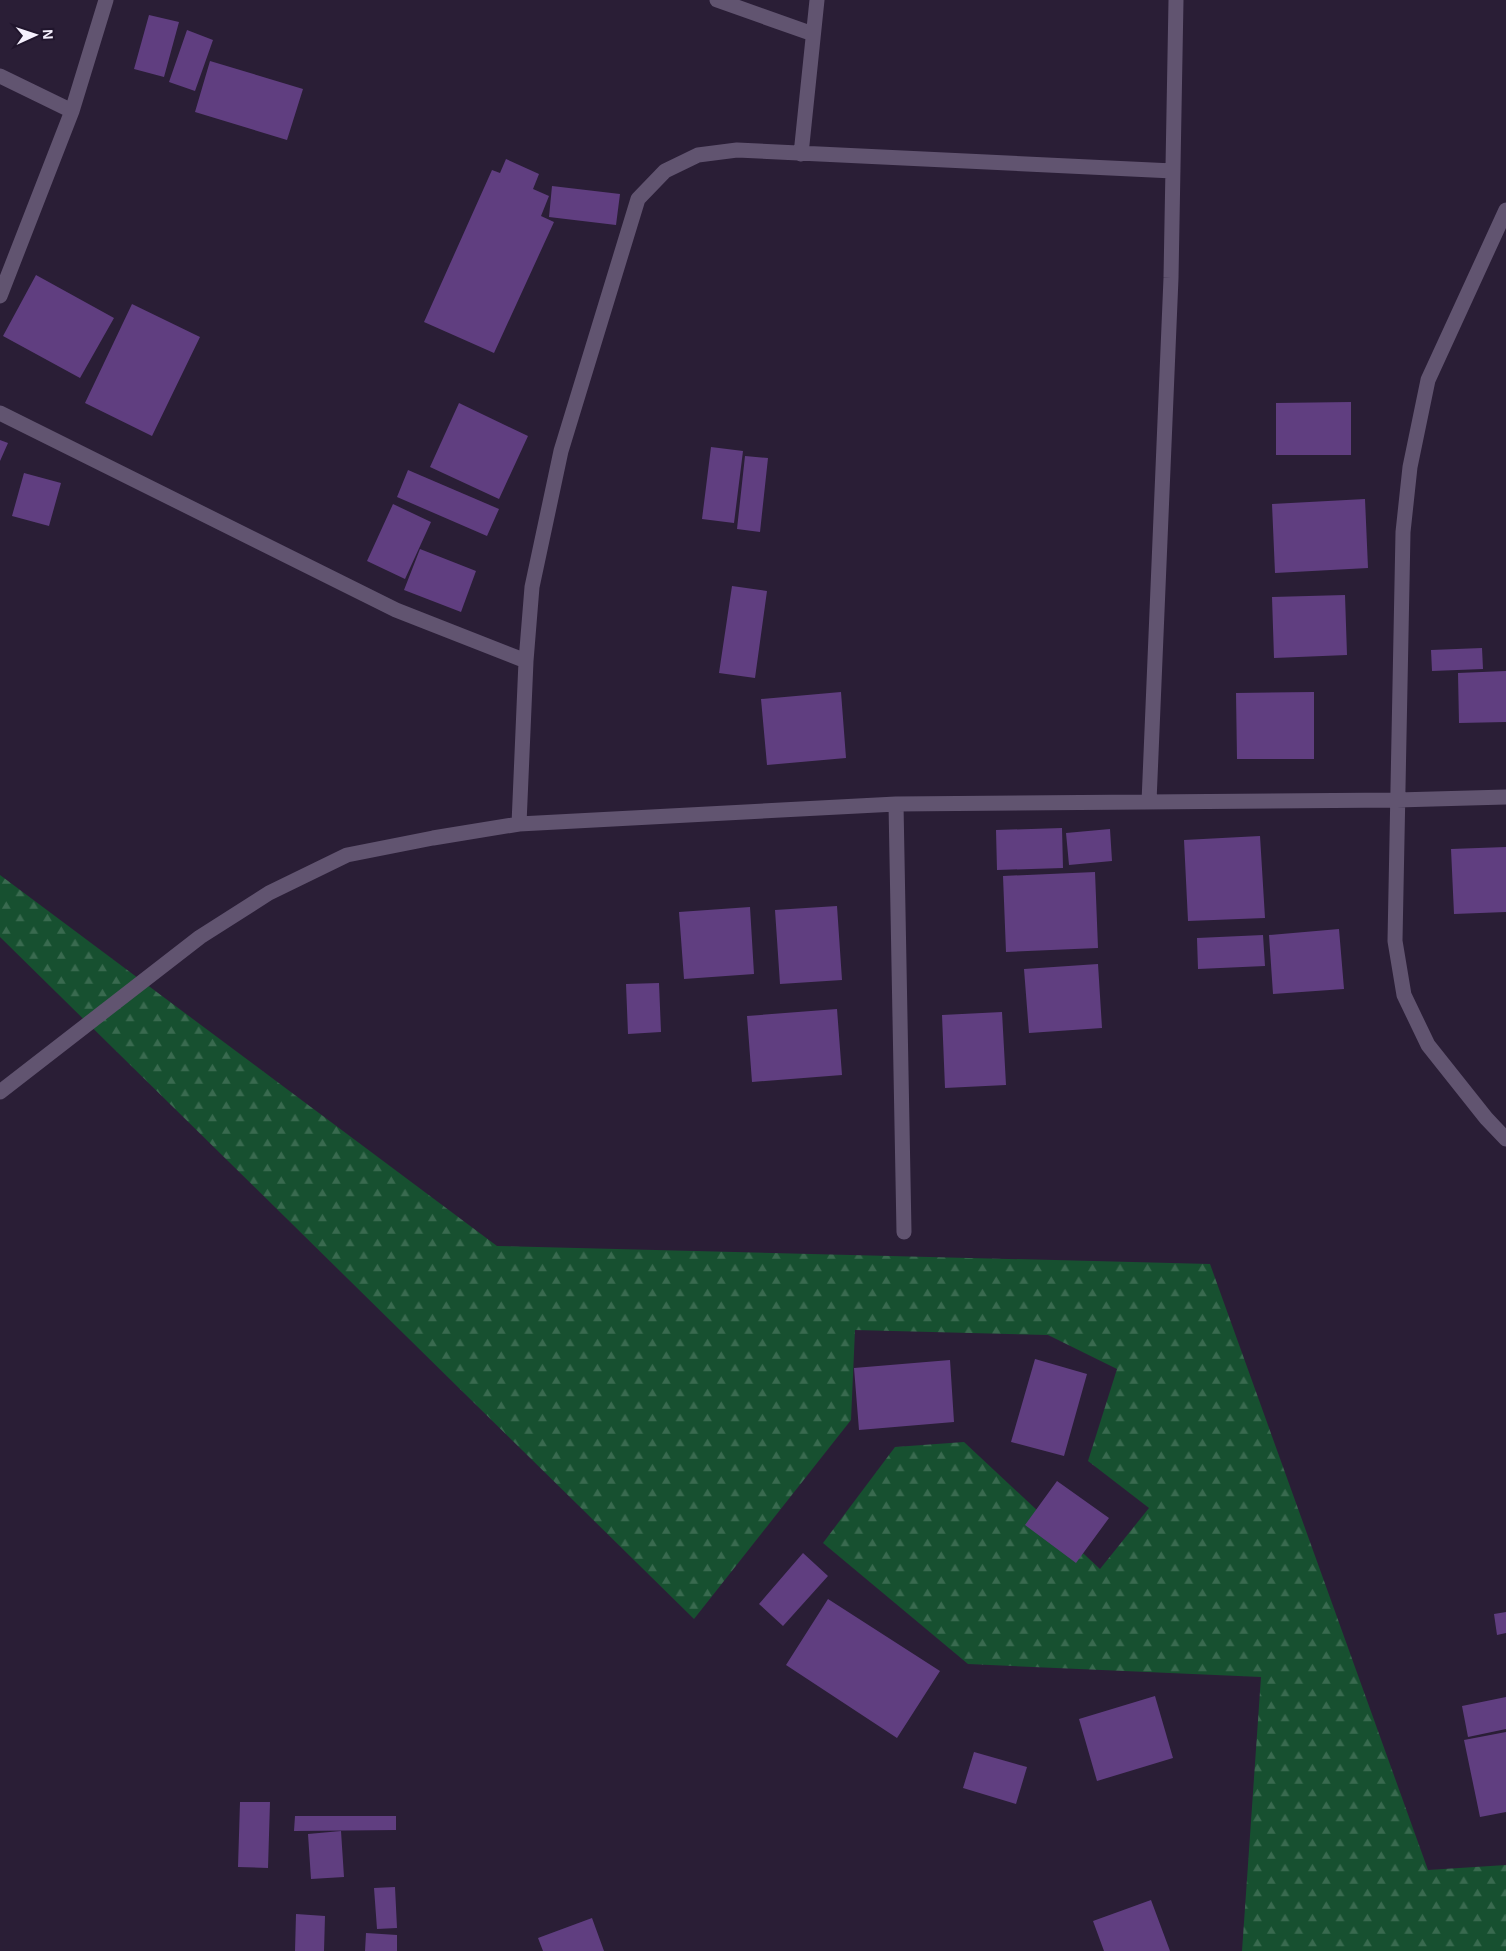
<svg xmlns="http://www.w3.org/2000/svg" width="1506" height="1951" font-family="Helvetica,sans-serif">
  <style>
    .forest { fill: url(#forest-firs) }
    .building { fill: #603e80 }
    .lines { fill: none; stroke-linecap: round; stroke-linejoin: round }
    .minor { stroke: #615470; stroke-width: 15 }
  </style>
  <defs>
    <pattern id="forest-firs" width="22" height="20" patternUnits="userSpaceOnUse" patternTransform="scale(1.25)"><rect width="22" height="20" fill="#175030"/><path d="M5 1l3.5 6h-7zM16 11l3.5 6h-7z" fill="#396a4f"/></pattern>
  </defs>
  <rect width="100%" height="100%" fill="#2a1e36"/>
  <path class="forest" d="M0,875l497,371 713,18 218,606 78,-5v86h-264l19,-274 -293,-13 -145,-121 72,-96 69,-5 136,127 49,-61 -61,-47 29,-92 -69,-34 -193,-5 -4,90 -157,199 -694,-682z"/>
  <path class="building" d="M149,15l30,7 -15,55 -30,-8z
    M187,30l26,10 -18,51 -26,-9z
    M210,61l93,28 -16,51 -92,-28z
    M506,159l33,15 -6,15 16,7 -8,20 13,6 -60,131 -70,-31 68,-152 8,3z
    M552,186l68,8 -4,31 -67,-8z
    M36,275l78,43 -34,60 -77,-42z
    M132,304l68,33 -48,99 -67,-33z
    M1351,402v53h-75v-52z
    M459,403l69,33 -29,63 -69,-32z
    M0,440l8,3 -8,18z
    M711,447l32,4 -9,72 -32,-4z
    M745,456l23,2 -8,74 -23,-3z
    M408,470l91,39 -12,27 -90,-39z
    M24,473l37,10 -12,43 -37,-10z
    M1365,499l3,69 -93,5 -3,-69z
    M393,504l38,18 -26,57 -38,-18z
    M420,549l56,22 -15,41 -57,-22z
    M732,586l35,5 -12,87 -36,-5z
    M1345,595l2,60 -73,3 -2,-61z
    M1482,648l1,21 -51,2 -1,-21z
    M1506,671v51l-47,1 -1,-50z
    M841,692l5,66 -79,7 -6,-66z
    M1314,692v67h-77l-1,-66z
    M1062,828l1,40 -66,2 -1,-40z
    M1110,829l2,32 -43,4 -3,-32z
    M1260,836l5,82 -77,3 -4,-81z
    M1506,847v65l-52,2 -3,-65z
    M1095,872l3,76 -92,4 -3,-76z
    M837,906l5,74 -62,4 -5,-74z
    M750,907l4,67 -70,5 -5,-67z
    M1339,929l5,60 -71,5 -4,-59z
    M1263,935l2,31 -67,3 -1,-31z
    M1098,964l4,64 -73,5 -5,-64z
    M659,983l2,49 -33,2 -2,-50z
    M837,1009l5,66 -90,7 -5,-66z
    M1002,1012l4,73 -61,3 -3,-73z
    M1035,1359l52,15 -23,82 -53,-14z
    M950,1360l4,62 -95,8 -5,-62z
    M1057,1481l52,37 -33,45 -51,-38z
    M803,1553l25,23 -45,50 -24,-22z
    M828,1599l112,72 -43,67 -111,-73z
    M1506,1612v21l-9,2 -3,-21z
    M1155,1696l18,62 -76,23 -18,-62z
    M1506,1697v32l-38,8 -6,-31z
    M1506,1732v80l-26,5 -16,-77z
    M974,1752l53,15 -11,37 -53,-16z
    M240,1802h30l-2,66 -30,-1z
    M295,1816h101v14l-102,1z
    M341,1831l3,46 -33,2 -3,-45z
    M395,1887l2,41 -20,1 -3,-41z
    M1151,1900l19,51h-66l-11,-30z
    M296,1914l29,2 -1,35h-29z
    M592,1918l12,33h-61l-5,-13z
    M366,1933l31,2v16h-32z"/>
  <g class="lines">
    <path class="minor" d="M717,0l96,34
      M0,76l72,35
      M801,154l16,-154
      M1506,210l-78,170 -18,87 -7,65 -8,409 9,54 24,50 58,73 20,21
      M0,296l72,-185 34,-111
      M0,413l396,197 130,51
      M1149,802l22,-524 5,-278
      M896,804l8,428
      M519,824l7,-163 6,-74 29,-136 77,-252 27,-28 33,-16 39,-5 436,21
      M0,1092l200,-155 69,-44 78,-38 86,-17 86,-14 377,-20 501,-4 109,-3"/>
  </g>
  <g transform="translate(35 35) rotate(87)" stroke="#20152c" stroke-width="4" paint-order="stroke">
  <path d="M0-4L9 19L0 12L-9 19Z" fill="#f5f0fd"/>
  <text y="-8" font-size="14" font-weight="bold" text-anchor="middle" fill="#f5f0fd">N</text>
  </g>
</svg>
